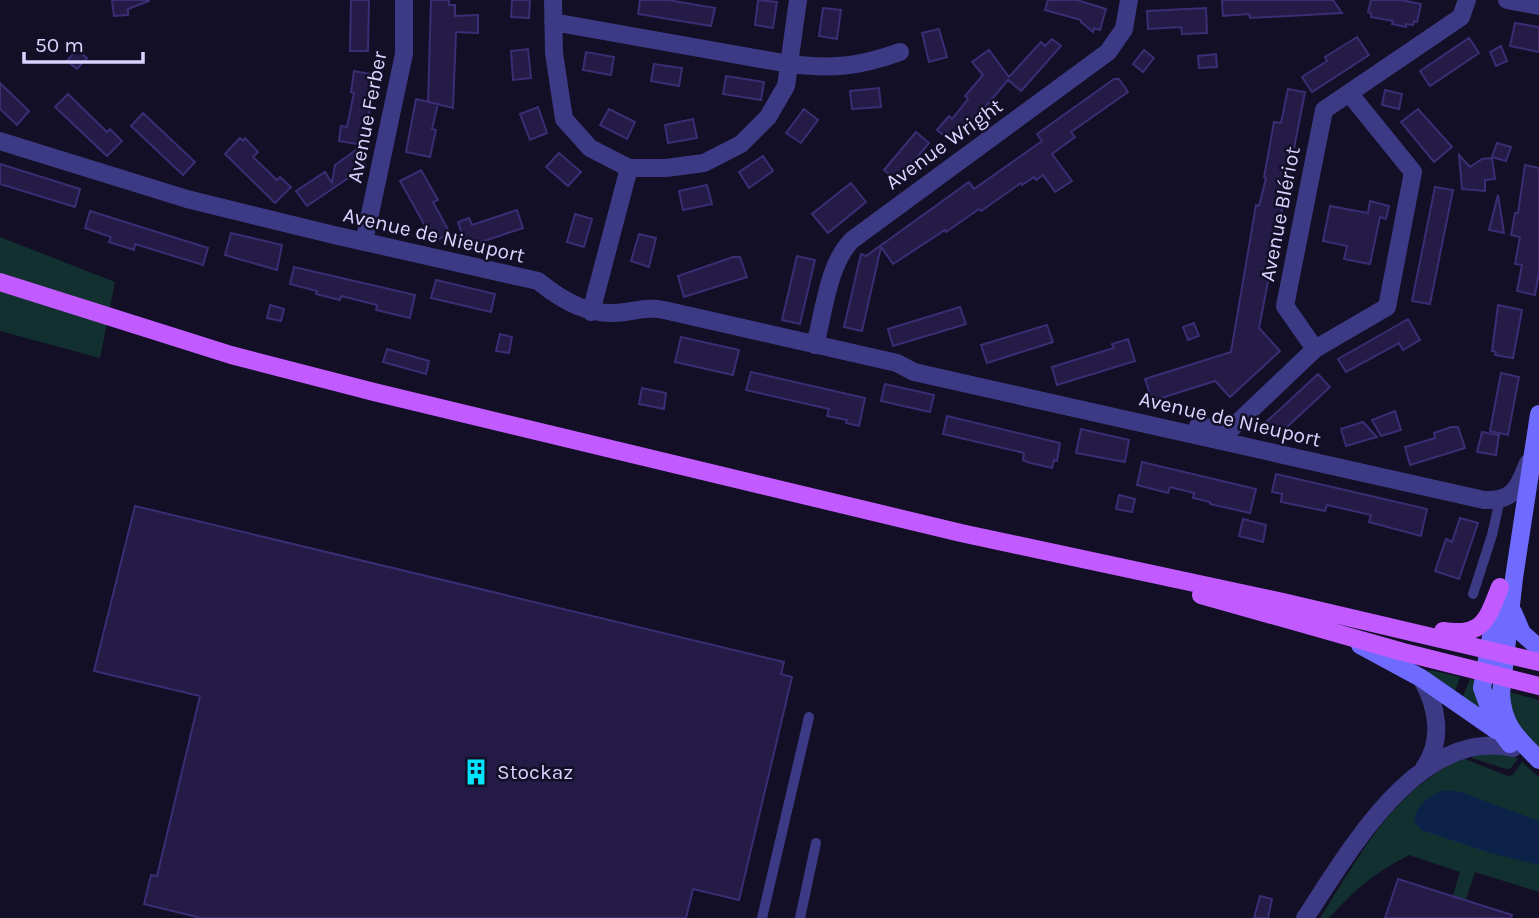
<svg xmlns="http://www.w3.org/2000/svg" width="1539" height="918" font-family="Karla,sans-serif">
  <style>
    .green { fill: #12302f }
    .water { fill: #0c2248 }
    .building { fill: #241b47; stroke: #3b2d73; stroke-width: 2 }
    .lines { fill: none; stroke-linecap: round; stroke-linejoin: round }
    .service { stroke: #3d3a85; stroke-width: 10 }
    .minor { stroke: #3d3a85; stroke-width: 18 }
    .secondary { stroke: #6f6bff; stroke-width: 18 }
    .primary { stroke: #c25bff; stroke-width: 18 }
    .labels { text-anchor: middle; stroke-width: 5; stroke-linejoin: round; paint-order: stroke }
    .street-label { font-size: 21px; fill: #d9d4ff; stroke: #130f26 }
    .poi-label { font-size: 21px; fill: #d9d4ff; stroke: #130f26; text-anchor: start }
  </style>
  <rect width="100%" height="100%" fill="#130f26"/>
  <path class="green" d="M0,237l115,45 -15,76 -100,-27z
    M1430,670l30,7 -6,17 -27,-21z
    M1470,679l9,2 4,30 -21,-13z
    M1509,692l30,8v53l-26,-30z
    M1470,752l36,1 12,6 -8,10h-4l-34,-11z
    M1460,757l48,19 5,-1 9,-13 17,15v115l-64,-20 -15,46h-14l14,-46 -51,-17c-37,20 -52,32 -80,63h-9c25,-39 48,-81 80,-115 17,-18 39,-32 60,-46z"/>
  <path class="water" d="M1444,790l17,2 78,29v44l-49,-12 -69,-23 -7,-9c2,-17 16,-25 30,-31z"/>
  <path class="building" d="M112,0h37v1l-21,8v6l-14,1z
    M351,0h18l-1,51h-18z
    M431,0h18v5h6v11l23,-1v18l-22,-1 -3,76 -25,-6z
    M512,0h18l-1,18 -18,-1z
    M640,0h28l47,8 -4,18 -73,-12z
    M758,0l19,2 -4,26 -18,-3z
    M1048,0h29l29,9 -6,21 -6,-2 -1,4 -12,-10v-2l-36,-10z
    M1222,0h111l9,13 -92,5 -1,-4 -26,2z
    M1371,0h30l20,4 -4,18 -3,-1 -1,4 -7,-1v3l-14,-3 1,-3 -22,-4v-4l-3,-1z
    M823,8l18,2 -4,29 -18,-3z
    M1206,8l1,25 -25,1 -1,-7 -33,2 -1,-18z
    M1515,23l24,4v25l-29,-6z
    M939,29l8,28 -18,5 -7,-29z
    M1357,37l12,18 -57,37 -10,-15 25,-16 -2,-4z
    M1469,38l10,15 -49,33 -10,-15z
    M1052,39l9,7 -40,45 -13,-11 -54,64 -17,-14 12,-14 3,3 16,-20 -3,-3 18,-21 -11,-13 17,-12 20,27 32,-35 4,4z
    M1501,46l6,15 -11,5 -6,-14z
    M77,49l10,9 -10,11 -10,-8z
    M528,49l3,29 -18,2 -2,-29z
    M1144,50l10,8 -11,14 -10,-8z
    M586,52l28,5 -3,18 -28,-5z
    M1216,54l1,13 -18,1 -1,-12z
    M654,64l28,4 -3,18 -28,-5z
    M354,71l22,4 -15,83 5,8 -59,40 -11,-15 29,-19 7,11 3,-18 28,-20 -24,-4 2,-15 6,1 7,-34 -3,-1z
    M726,76l38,6 -3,18 -38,-6z
    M1114,79h5l9,13 -57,40 4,5 -23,17 20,27 -17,11 -12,-17 -7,5 -2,-3 -12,8 -1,-2 -40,28 -2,-2 -33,23 -1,-2 -52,34 -12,-17 -19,84 -18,-4 17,-73 5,2 103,-74 5,7 68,-48 -5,-7z
    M0,83l29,28 -12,14 -17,-16z
    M879,88l2,19 -29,2 -2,-18z
    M1288,89l17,3 -46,236 21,23 -50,46 -15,-16 -63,20 -7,-22 86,-27 25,-147 3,1 7,-28 -2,-1 10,-55 7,1z
    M1385,90l17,4 -3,15 -17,-4z
    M68,94l39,38 3,-3 12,12 -15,15 -52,-49z
    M416,99l22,5 -6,25 4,1 -6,27 -24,-5z
    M538,107l9,26 -17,7 -10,-26z
    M609,109l26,13 -8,17 -27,-14z
    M804,109l14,11 -17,23 -15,-10z
    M1418,109l34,38 -18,15 -33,-40z
    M143,113l52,49 -12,13 -52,-49z
    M693,119l4,19 -29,5 -3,-18z
    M916,132l13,11 -32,38 -13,-11z
    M240,138l3,3 2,-3 13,14 -5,5 24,23 3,-3 11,10 -16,16 -50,-49z
    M1497,143l14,4 -5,14 -14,-4z
    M559,153l22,19 -13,14 -22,-19z
    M1459,155l11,12 12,-8 10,-1 3,21 -10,1v11l-23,-2z
    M763,156l10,15 -24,17 -10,-16z
    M0,164l80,25 -5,18 -75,-23z
    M1525,165l14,3v104l-4,23 -18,-4 5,-26 -7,-1 5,-27 -9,-2 4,-22h3z
    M421,170l17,30 -5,2 17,31 -16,9 -34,-61z
    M851,183l15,19 -38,31 -16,-19z
    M707,185l5,19 -29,6 -4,-19z
    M1435,187l18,3 -23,114 -18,-3z
    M1498,195l6,38 -15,-3z
    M1370,201l19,5 -3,13 -6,-2 -10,47 -26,-5 3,-13 -24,-5 7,-35 38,7z
    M517,210l6,18 -57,19 -8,-25 11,-4 3,7z
    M90,211l118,37 -5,17 -68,-21 -1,6 -25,-8 2,-5 -26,-9z
    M575,214l17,5 -8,28 -17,-5z
    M231,233l51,12 -5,25 -52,-15z
    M639,234l17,4 -7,29 -18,-6z
    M797,256l18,4 -15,64 -18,-4z
    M733,257h7l7,20 -63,20 -6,-21z
    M294,267l121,28 -5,23 -34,-8 1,-5 -36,-9 -1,4 -24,-6 1,-3 -27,-7z
    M436,280l59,14 -4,18 -60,-14z
    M270,305l14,4 -3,12 -14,-3z
    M1498,305l24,5 -9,48 -18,-3 1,-3 -4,-1z
    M960,307l6,17 -73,22 -5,-17z
    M1408,319l12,21 -17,10 -4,-7 -53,29 -8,-13z
    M1194,323l5,13 -11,4 -5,-13z
    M1047,325l6,17 -66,21 -6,-18z
    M500,334l12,3 -3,16 -13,-2z
    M681,337l58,13 -6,25 -58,-13z
    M1128,339l7,22 -78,24 -5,-18 62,-19 -2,-4z
    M387,349l42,12 -3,13 -43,-12z
    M751,372l114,26 -6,28 -13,-3 1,-3 -20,-4 2,-7 -83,-19z
    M1501,373l18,4 -11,58 -18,-4z
    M1318,374l12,13 -55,51 -12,-13z
    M885,384l49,11 -4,17 -49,-11z
    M642,388l24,5 -2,16 -25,-5z
    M1395,411l6,19 -20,6 -9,-16z
    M947,416l113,27 -3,18 -3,-1 -2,8 -25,-6 -4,-2 1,-7 -81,-19z
    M1363,422l14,15 -31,9 -5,-17z
    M1451,427h7l7,21 -55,17 -5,-18 30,-9 -1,-5z
    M1081,429l48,11 -4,22 -49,-9z
    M1482,432l17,3 -3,20 -19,-3z
    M1142,462l114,27 -6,24 -40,-9v-2l-17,-4 1,-5 -24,-6 -2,6 -31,-8z
    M1276,474l151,35 -6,27 -52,-14 2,-7 -44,-10 -2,6 -44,-9 1,-8 -10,-2z
    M1119,495l16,4 -3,13 -16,-3z
    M135,506l649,156 -3,12 11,3 -53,223 -46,-11 -7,29h-485l-57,-14 7,-29 6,1 43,-180 -106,-25z
    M1460,518l18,5 -19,56 -24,-8 11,-32 6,3z
    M1243,519l23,6 -3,17 -24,-6z
    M1398,879l114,36 -1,3h-126z
    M1260,896l12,3 -4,19h-14z"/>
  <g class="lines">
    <path class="service" d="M1473,594l19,-59 8,-36
      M762,918l47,-201
      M800,918l16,-75"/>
    <path class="minor" d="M553,0l1,53 10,66 26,29 39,20 -38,144
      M1507,0l32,6
      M553,22l236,42c44,5 69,3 111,-12
      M1349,93l64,79 -26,135 -72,42 -30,-43 39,-196 137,-93 6,-17
      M0,141l187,58 147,36 204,46c26,21 52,36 87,31 15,-2 24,-5 39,-2l233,53 17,9 570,128c30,1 34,-12 44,-37
      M629,168h37l38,-5 37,-19 27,-27 18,-31 12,-86
      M364,242l40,-188v-54
      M815,345c9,-33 13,-81 37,-105l256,-188 16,-23 5,-29
      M1198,426l19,3 22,-7
      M1232,428l83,-79
      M1421,678c16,27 23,62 3,90
      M1305,918c44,-66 114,-192 208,-170"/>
    <path class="secondary" d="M1539,414l-25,164 -13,116c2,33 17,44 38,66
      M1497,602l-15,86 13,36 15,20
      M1513,612l9,21 17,15
      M1360,645l61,33 75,52"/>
    <path class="primary" d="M0,282l231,73 143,37 587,141 322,69 256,60
      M1201,595l202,57 136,34
      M1443,631c40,6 44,-11 57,-44"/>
  </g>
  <defs>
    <g id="building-bare" transform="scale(2.1)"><path d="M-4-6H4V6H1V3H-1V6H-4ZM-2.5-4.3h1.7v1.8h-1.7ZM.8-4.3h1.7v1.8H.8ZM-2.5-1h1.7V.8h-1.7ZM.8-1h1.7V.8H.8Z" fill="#00e5ff" stroke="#130f26" stroke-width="2.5" paint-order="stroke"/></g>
  </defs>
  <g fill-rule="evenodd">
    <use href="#building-bare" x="476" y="772"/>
  </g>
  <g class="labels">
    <g class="street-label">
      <text transform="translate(367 117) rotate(-79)" y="7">Avenue Ferber</text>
      <text transform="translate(944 144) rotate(-36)" y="7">Avenue Wright</text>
      <text transform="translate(1280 214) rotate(-79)" y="7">Avenue Blériot</text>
      <text transform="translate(434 235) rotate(13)" y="7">Avenue de Nieuport</text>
      <text transform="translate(1230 419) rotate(13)" y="7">Avenue de Nieuport</text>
    </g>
    <g class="poi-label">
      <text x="497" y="779">Stockaz</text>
    </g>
  </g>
  <path d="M24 52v10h119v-10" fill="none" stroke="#d9d4ff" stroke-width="3.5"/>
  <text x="35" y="52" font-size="21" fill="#d9d4ff" stroke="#130f26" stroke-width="5" paint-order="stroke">50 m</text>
</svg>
